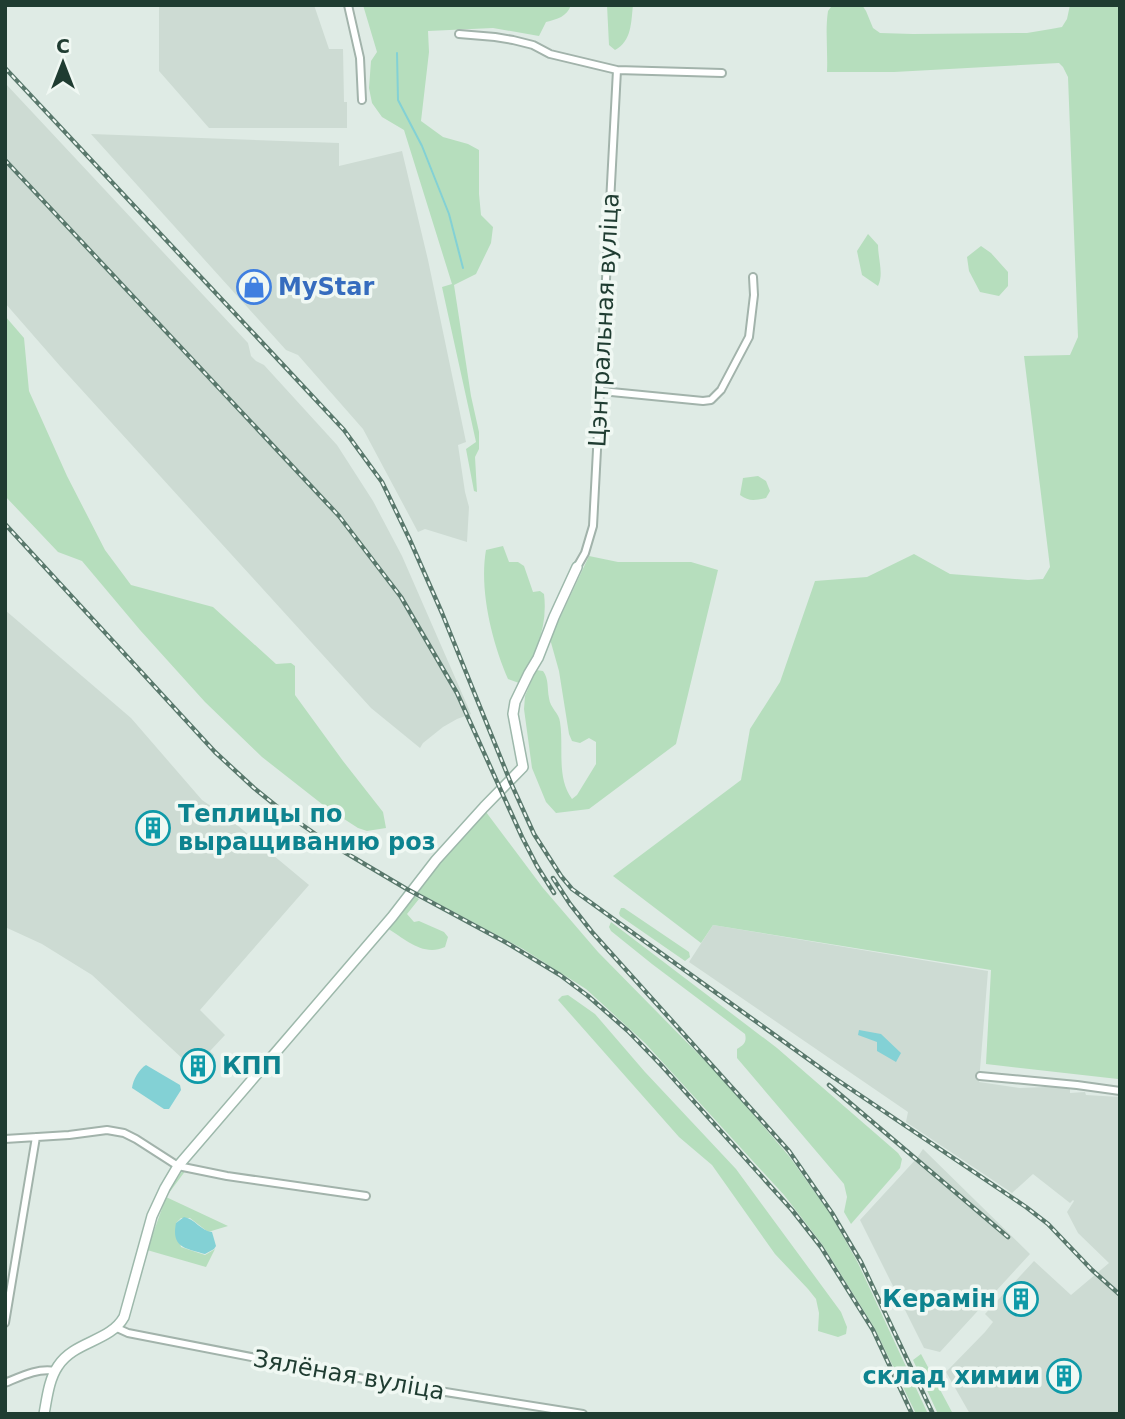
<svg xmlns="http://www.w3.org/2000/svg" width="1125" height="1419" font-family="'DejaVu Sans',sans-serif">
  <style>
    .built { fill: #cddbd3 }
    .green { fill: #b6debd }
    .water { fill: #83d1d5 }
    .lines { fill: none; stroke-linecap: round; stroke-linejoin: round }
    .stream { stroke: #83d1d5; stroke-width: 2 }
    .street-casing { stroke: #a2b3ab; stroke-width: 10 }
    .secondary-casing { stroke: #9db8ab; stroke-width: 12 }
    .street { stroke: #fff; stroke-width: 6 }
    .secondary { stroke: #fff; stroke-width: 9 }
    .rail-casing { stroke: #59786c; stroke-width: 4.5 }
    .rail { stroke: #f0f8f3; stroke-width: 2; stroke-dasharray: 5; stroke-linecap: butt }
    .labels { text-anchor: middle; stroke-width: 7; stroke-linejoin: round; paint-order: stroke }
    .shop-label { font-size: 24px; font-weight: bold; fill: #366cbe; stroke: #f0f8f3; text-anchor: start }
    .street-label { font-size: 24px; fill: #1f3c31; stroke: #f0f8f3 }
    .culture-label { font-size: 24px; font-weight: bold; fill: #0d838f; stroke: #f0f8f3; text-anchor: start }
  </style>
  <rect width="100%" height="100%" fill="#dfebe5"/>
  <path class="built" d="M159,5h155l15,44h14l1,53h3v26h-138l-50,-57z
    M5,83l243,260 3,13 5,5 8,4 73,80 36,56 29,55 69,158 -14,5 -14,8 -20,16 -3,5 -49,-40 -311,-342 -55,-63z
    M91,134l248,9v23l63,-15 26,109 38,182 -8,3 7,47 4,15 -2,35 -42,-13 -7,3 -55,-103 -65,-74 -12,-5z
    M5,610l126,108 71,82 29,20 78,65 -109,125 25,25 -15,16 4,4 -17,17 -105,-97 -50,-31 -37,-17z
    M713,925l275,46 -9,111 41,6 50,-2v7l15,-1 1,3 34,2v317h-150l-24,-42 39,-40 8,-10 -8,-8 49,-53 37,34 38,-32 -31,-30 -11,-21 7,-11 -1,-1 -3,3 -37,-29 -21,19 -106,-71 2,-10 -219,-150z
    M923,1149l107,105 -90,98 -16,-4 -64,-128 57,-62z"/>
  <path class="green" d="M363,5h208c-4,12 -14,14 -25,17l-7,14 -46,-8 -65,3 1,21 -8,69 22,16 25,7 11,6v44l2,21 12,12 -2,16 -15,31 -22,11 17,111 8,36v17l-4,8 2,35 -3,-1 -8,-42 10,-7 -34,-155 10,-3 -48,-154 -22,-13 -10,-14 -3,-15 2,-27 6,-9z
    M607,5h26c-2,17 -1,36 -18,45l-6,-5z
    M849,5h13l4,6 7,17 7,5 33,1 114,-1 24,-4 11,-2 5,-8 3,-14h50v1082l-2,-8 -132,-15 5,-94 -278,-45 -12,18 -88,-67 128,-96 9,-51 30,-47 35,-101 52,-4 47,-23 36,20 78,6 15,-1 7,-12 -26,-211 46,-1 8,-18 -10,-260 -5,-10 -4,-4 -165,9h-67c1,-21 -2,-41 1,-61l3,-4z
    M868,234l10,11c0,14 6,29 0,41l-16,-11 -5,-24z
    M981,246l10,7 17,19v14l-9,10 -19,-4 -11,-21 -2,-14z
    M5,316l19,22 5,53 38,85 38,74 26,35 82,22 63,57 15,-1 4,3v29l48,66 40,51 3,16 -19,3 -9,-3 -31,-20 -65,-51 -57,-55 -65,-72 -58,-69 -24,-9 -53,-56z
    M758,476l8,5 4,10 -4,7c-10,2 -17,4 -26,-3l3,-17z
    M503,546l6,16h9l6,4 9,26 7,-1 4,3c4,32 -8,59 -23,87l-2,2 -11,-4c-16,-37 -29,-89 -22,-129z
    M589,556l29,6h73l27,8 -42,174 -87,65 -33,4 -10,-11 -14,-34 -8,-59 1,-13 11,-26 7,1c6,8 4,17 6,27 1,10 10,15 11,24 4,25 -4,55 12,77l5,-4 19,-31v-22l-7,-4 -9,5 -8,-2 -3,-7 -10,-63 -9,-32z
    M486,812l57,76 55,64 123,125 68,79 42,59 27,48 70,151h-12l-42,-87 -52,-83 -38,-49 -139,-152 -59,-54 -63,-40 -108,-58z
    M413,895l6,4 -12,15 7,8 5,-1 25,11 4,5 -3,10c-22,10 -40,-8 -58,-19z
    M621,908h3l65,44 1,5 -5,4 -65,-45 -1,-3z
    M611,922l166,126 121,105 4,6 -2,9 -49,56 -7,-12 3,-15 -3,-13 -107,-126v-9c7,-4 10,-7 8,-15l-93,-70 -41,-33 -2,-4z
    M568,995l27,19 50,58 91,97 105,143 6,15 -1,7 -8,3 -20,-6 1,-18 -3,-14 -8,-10 -33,-35 -63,-89 -33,-28 -121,-137 4,-4z
    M183,1170h3l-20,27 62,29 -20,6 -18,-14h-9l-5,5 5,24 24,8 10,-6 -9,18 -59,-17 21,-58z
    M921,1354l32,60h-15l-25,-54z"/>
  <path class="water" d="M859,1030l22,4 20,19 -5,9 -19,-11v-9l-19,-7z
    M146,1065l34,20 1,5 -12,19h-5l-32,-21c1,-8 7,-19 14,-23z
    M184,1217c11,2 17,14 28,15l4,14 -2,3 -9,5c-19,-6 -34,-6 -29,-31z"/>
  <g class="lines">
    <path class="stream" d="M397,53l1,47 24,46 27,68 14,54"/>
    <g class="street-casing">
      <path id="street" d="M348,5l12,53 2,42
        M459,34l36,3 18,3 20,5 17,9 67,16 105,3
        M601,391l102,10 8,-1 10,-10 28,-53 5,-42 -1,-18
        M577,567l8,-14 8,-27 24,-456
        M980,1076l97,9 43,6
        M5,1139l64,-4 38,-5 17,3 12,6 42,27 49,10 139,20
        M5,1323l31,-186
        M117,1328l11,5 236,46 219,35
        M5,1383c17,-7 32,-15 50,-12"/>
    </g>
    <g class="secondary-casing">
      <path id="secondary" d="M44,1414c3,-16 5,-35 14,-48 16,-25 52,-24 66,-49l28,-101 13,-28 13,-22 214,-249 44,-57 48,-53 39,-40 -10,-53 2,-12 14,-29 9,-15 16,-41 23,-50"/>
    </g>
    <use href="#street" class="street"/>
    <use href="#secondary" class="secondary"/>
    <g class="rail-casing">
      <path id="rail" d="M5,68l339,362 38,52 27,56 33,75 68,168 24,53 27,42 11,13 261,188 193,130 22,17 44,46 27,24
        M5,160l334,356 62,81 56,96 65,144 15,29 17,27
        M5,524l210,228 39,36 31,25 39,27 81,48 102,55 53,32 28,21 40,35 33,34 131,145 29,37 52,83 39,84
        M553,878l17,26 22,28 197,219 43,62 29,49 72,152
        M829,1085l179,152"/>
    </g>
    <use href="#rail" class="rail"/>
  </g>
  <defs>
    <g id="shop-ring" transform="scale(1.75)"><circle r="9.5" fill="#f0f8f3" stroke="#3f7fe0" stroke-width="1.5"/><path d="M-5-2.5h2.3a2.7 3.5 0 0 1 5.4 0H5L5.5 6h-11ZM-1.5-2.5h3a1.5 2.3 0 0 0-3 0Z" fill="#3f7fe0"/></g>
    <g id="building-ring" transform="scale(1.75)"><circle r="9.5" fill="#f0f8f3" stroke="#0f9aa8" stroke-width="1.5"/><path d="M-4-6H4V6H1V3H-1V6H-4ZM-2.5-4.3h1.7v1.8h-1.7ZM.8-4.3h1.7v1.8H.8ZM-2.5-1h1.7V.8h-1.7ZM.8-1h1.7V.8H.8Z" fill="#0f9aa8"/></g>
  </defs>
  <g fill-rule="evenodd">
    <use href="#shop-ring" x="254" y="287"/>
    <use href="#building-ring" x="153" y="828"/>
    <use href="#building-ring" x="198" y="1066"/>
    <use href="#building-ring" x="1021" y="1299"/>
    <use href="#building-ring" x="1064" y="1376"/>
  </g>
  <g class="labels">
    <g class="shop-label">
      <text x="278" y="295">MyStar</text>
    </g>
    <g class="street-label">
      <text transform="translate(604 320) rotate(-87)" y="8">Цэнтральная вуліца</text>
      <text transform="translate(349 1375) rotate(10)" y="8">Зялёная вуліца</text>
    </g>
    <g class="culture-label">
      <text x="178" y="822">Теплицы по<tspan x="178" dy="28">выращиванию роз</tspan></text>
      <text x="222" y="1074">КПП</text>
      <text x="996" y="1307" text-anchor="end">Керамін</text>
      <text x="1040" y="1384" text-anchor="end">склад химии</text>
    </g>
  </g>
  <rect width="1125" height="1419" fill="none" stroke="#1f3c31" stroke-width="14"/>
  <g transform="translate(63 63)" stroke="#f0f8f3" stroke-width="5" paint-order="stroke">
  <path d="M0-5L12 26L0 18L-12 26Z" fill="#1f3c31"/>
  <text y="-10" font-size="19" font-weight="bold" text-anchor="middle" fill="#1f3c31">С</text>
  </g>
</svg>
